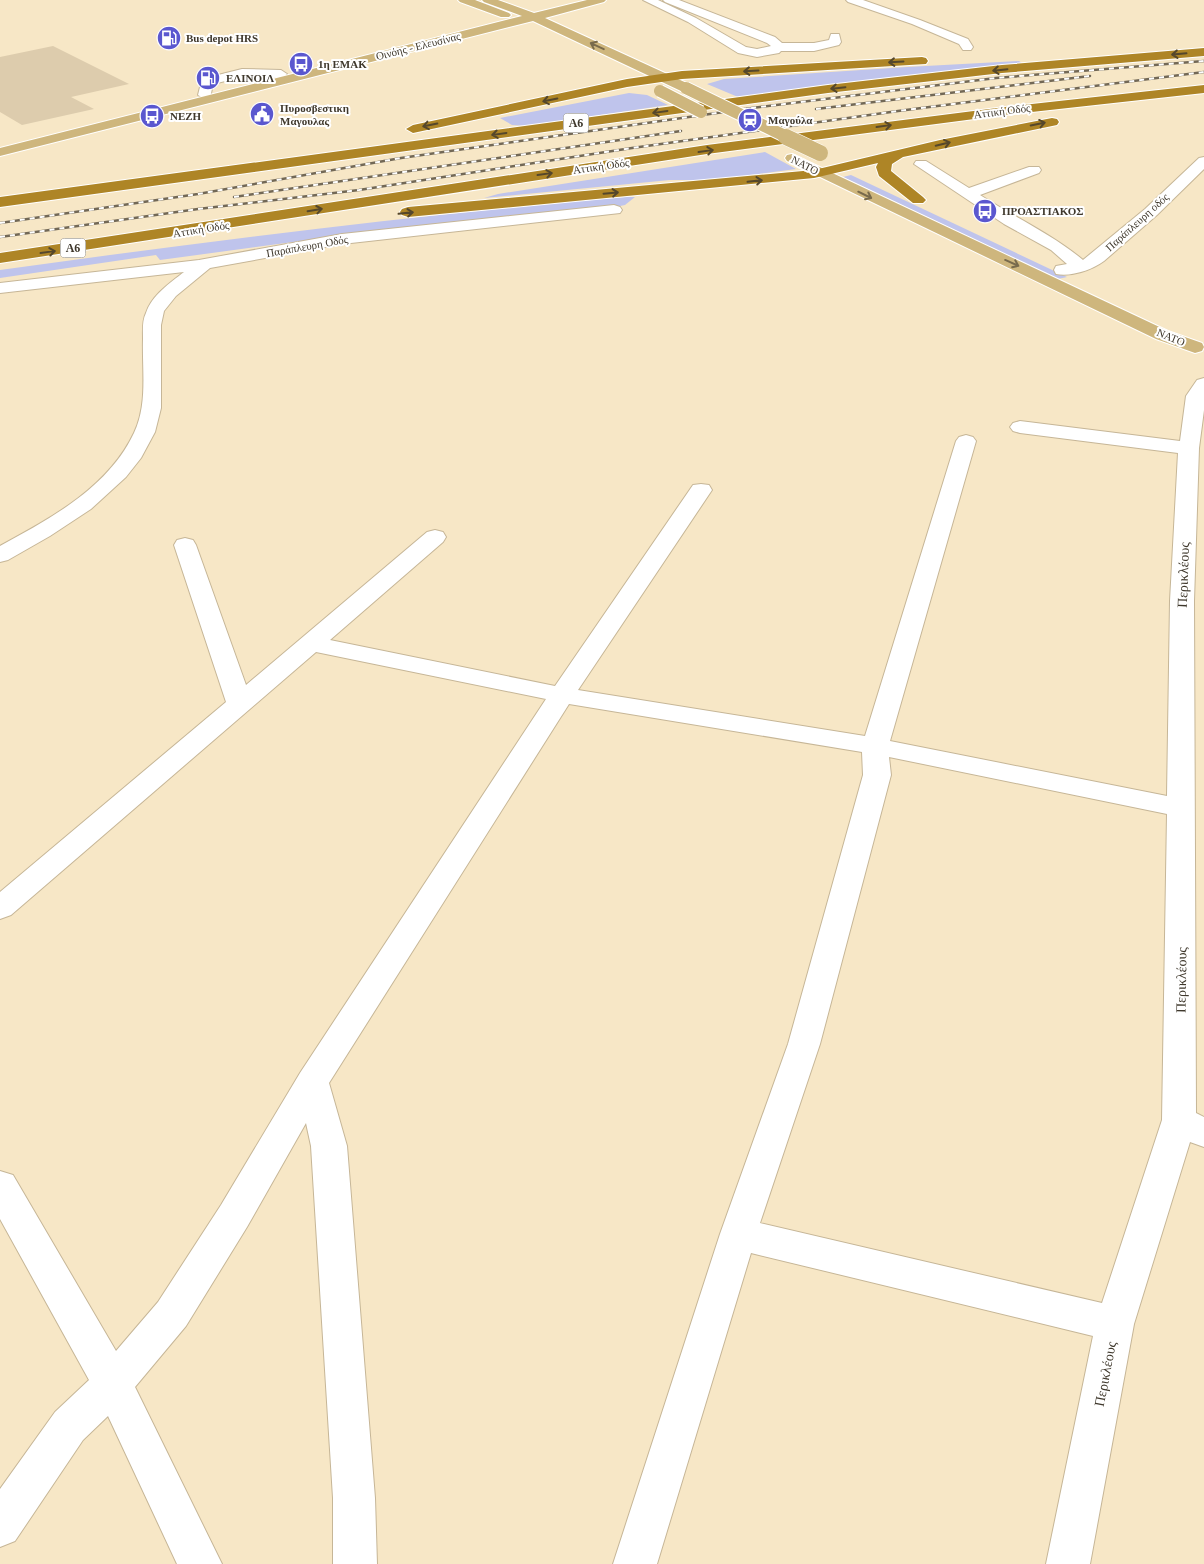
<svg xmlns="http://www.w3.org/2000/svg" width="1204" height="1564" font-family="Georgia,serif">
  <style>
    .green { fill: #bfc4ec }
    .building { fill: #ddccad }
    .lines { fill: none; stroke-linecap: round; stroke-linejoin: round }
    .minor-casing { stroke: #c6b697; stroke-width: 2 }
    .major-casing { stroke: #fff; stroke-width: 2 }
    .highway-casing { stroke: #fff; stroke-width: 2 }
    .minor { fill: #fff; fill-rule: evenodd }
    .major { fill: #ceb67d; fill-rule: evenodd }
    .highway { fill: #ae8526; fill-rule: evenodd }
    .rail-casing { stroke: #726856; stroke-width: 2.5 }
    .rail { stroke: #fff; stroke-width: 2; stroke-dasharray: 5; stroke-linecap: butt }
    .major-bridge-far1-casing { stroke: #fff; stroke-width: 14; stroke-linecap: butt }
    .major-bridge-casing { stroke: #fff; stroke-width: 17; stroke-linecap: butt }
    .major-bridge-far1 { stroke: #ceb67d; stroke-width: 12 }
    .major-bridge { stroke: #ceb67d; stroke-width: 16 }
    .oneway { stroke: #786a4c }
    .oneway2 { stroke: #55472b }
    .labels { text-anchor: middle; stroke-width: 4; stroke-linejoin: round; paint-order: stroke }
    .far-poi-label { font-size: 11px; font-weight: bold; fill: #3f382c; stroke: #fff; text-anchor: start }
    .far-street-label { font-size: 11px; fill: #3f382c; stroke: #fff }
    .shield { fill: #fff; stroke: #79746b; stroke-width: 1 }
    .shield-label { font-size: 12px; font-weight: bold; fill: #3f382c }
    .street-label { font-size: 14px; fill: #3f382c; stroke: #fff }
  </style>
  <rect width="100%" height="100%" fill="#f7e7c6"/>
  <path class="green" d="M1019,61l4,3 -285,33 -31,-13 17,-5 183,-12z
    M629,93l18,2 21,10 -142,21 -14,-1 -12,-7z
    M765,152l31,17 -83,11h-43l-186,18 14,-4z
    M851,175l216,102 -9,2 -215,-102z
    M625,197h10l-10,8 -15,3 -227,22 -223,30 -4,-5 -156,23v-8c208,-29 416,-55 625,-73z"/>
  <path class="building" d="M53,46l76,38 -58,13 23,12 -72,16 -22,-13v-55z"/>
  <g class="lines">
    <g class="minor-casing">
      <path id="minor" d="M643,0h15l38,18 50,29 11,2 14,-3 -4,-3 -102,-41 -2,-2h16l96,37 7,6h32l15,-3 2,-6h8l2,8 -2,3 -25,6h-33l-2,2 -22,4 -19,-4 -50,-31z
        M846,0h17l57,20 48,19 5,8 -2,3h-8l-4,-6 -47,-20 -64,-22z
        M242,69l39,1 6,4 -6,4 -39,-1 -29,7 -3,14 -5,1 -7,-4 4,-16z
        M1204,157v12l-47,46 -53,46c-12,9 -33,16 -48,13l-2,-4 2,-4 11,-2 -16,-14 -47,-26 -90,-60 2,-3h10l43,27 60,-21h10l2,3 -2,3 -59,22c34,22 72,39 103,65l62,-51 54,-51z
        M614,205l6,2 2,3 -2,3 -278,31 -132,24 -34,28 -12,15 -3,14v83l-6,24 -14,26 -15,19 -35,32 -41,27 -42,24 -8,2v-16c51,-28 108,-58 134,-113 14,-29 8,-63 9,-94 0,-9 -1,-18 3,-26 6,-18 24,-30 38,-41l-184,21v-10l199,-23 143,-26z
        M1204,378v32l-5,38 -5,153 2,512 8,4v30l-14,-5 -56,182 -44,240h-44l47,-228 -342,-83 -94,311h-44l107,-330 68,-190 75,-269 -1,-23 -293,-48 -240,379 18,63 28,352 2,66h-44v-66l-22,-352 -5,-23 -59,104 -61,99 -51,61 87,177h-45l-69,-148 -25,24 -68,101 -15,6v-58l55,-77 34,-32 -89,-161v-48l13,4 103,176 42,-49 63,-97 79,-132 246,-374 -230,-47 -305,263 -11,4v-27l226,-190 -52,-157 3,-5 8,-2 8,2 3,5 50,140 181,-153 8,-2 8,2 3,5 -3,5 -113,98 225,46 138,-201 8,-1 8,1 3,5 -134,200 287,46 91,-295 3,-4 7,-2 7,2 3,4 -86,300 277,55 3,-195 8,-148 -158,-20 -7,-2 -3,-4 3,-4 7,-2 160,20 6,-45 11,-16zM889,757l278,57 -5,306 -60,183 -342,-80 60,-179 71,-269z"/>
    </g>
    <g class="major-casing">
      <path id="major" d="M458,0h17l34,13 2,2 -2,2h-8l-41,-15z
        M482,0h16l36,13 53,-13h19l-2,2 -59,16 146,67 2,3 -7,4 -5,-1 -148,-70 -533,135v-8l522,-132 -38,-14z
        M792,154l376,177 34,12 2,4 -2,4 -7,2 -39,-14 -369,-178 -2,-3 2,-3z"/>
    </g>
    <g class="highway-casing">
      <path id="highway" d="M1204,48v8l-202,17 -174,20 -828,114v-10l828,-112 174,-20z
        M922,57l4,1 2,3 -2,3 -244,15 -55,8 -214,46 -7,-4 7,-4 214,-46 55,-8z
        M1204,85v8l-199,22 -298,39 -707,109v-10l707,-108 298,-38z
        M1052,118l5,1 2,3 -2,3 -154,32 -11,7 -1,7 32,26 3,3 -3,3h-10l-34,-27 -3,-9 2,-4 -64,15 -406,39 -6,-2 -2,-3 2,-3 6,-2 406,-37 126,-30z"/>
    </g>
    <use href="#minor" class="minor"/>
    <use href="#major" class="major"/>
    <use href="#highway" class="highway"/>
    <g class="rail-casing">
      <path id="rail" d="M816,109l274,-33
        M234,197l447,-66
        M0,223l198,-29 203,-36 351,-50 244,-30 208,-17
        M0,237l198,-28 161,-19 273,-42 266,-37 306,-39"/>
    </g>
    <use href="#rail" class="rail"/>
    <g class="major-bridge-far1-casing">
      <path id="major-bridge-far1" d="M686,88l103,50
        M660,91l41,21"/>
    </g>
    <g class="major-bridge-casing">
      <path id="major-bridge" d="M786,137l34,16"/>
    </g>
    <use href="#major-bridge-far1" class="major-bridge-far1"/>
    <use href="#major-bridge" class="major-bridge"/>
  </g>
  <defs><path id="oneway-shaft" d="M-6 0H5M1.5-3L5.5 0L1.5 3" fill="none" stroke-width="1.6" stroke-linecap="round" stroke-linejoin="round" transform="scale(1.25)"/></defs>
  <g class="oneway">
    <use href="#oneway-shaft" transform="translate(597 46) rotate(-155)"/>
    <use href="#oneway-shaft" transform="translate(865 195) rotate(26)"/>
    <use href="#oneway-shaft" transform="translate(1012 263) rotate(24)"/>
  </g>
  <g class="oneway2">
    <use href="#oneway-shaft" transform="translate(1179 54) rotate(175)"/>
    <use href="#oneway-shaft" transform="translate(896 62) rotate(177)"/>
    <use href="#oneway-shaft" transform="translate(1000 70) rotate(174)"/>
    <use href="#oneway-shaft" transform="translate(751 71) rotate(177)"/>
    <use href="#oneway-shaft" transform="translate(838 88) rotate(174)"/>
    <use href="#oneway-shaft" transform="translate(550 100) rotate(168)"/>
    <use href="#oneway-shaft" transform="translate(660 112) rotate(172)"/>
    <use href="#oneway-shaft" transform="translate(1038 124) rotate(-11)"/>
    <use href="#oneway-shaft" transform="translate(430 125) rotate(169)"/>
    <use href="#oneway-shaft" transform="translate(884 126) rotate(-8)"/>
    <use href="#oneway-shaft" transform="translate(499 134) rotate(172)"/>
    <use href="#oneway-shaft" transform="translate(943 144) rotate(-13)"/>
    <use href="#oneway-shaft" transform="translate(706 151) rotate(-8)"/>
    <use href="#oneway-shaft" transform="translate(545 174) rotate(-8)"/>
    <use href="#oneway-shaft" transform="translate(755 181) rotate(-6)"/>
    <use href="#oneway-shaft" transform="translate(611 193) rotate(-5)"/>
    <use href="#oneway-shaft" transform="translate(315 210) rotate(-9)"/>
    <use href="#oneway-shaft" transform="translate(406 213) rotate(-6)"/>
    <use href="#oneway-shaft" transform="translate(48 252) rotate(-8)"/>
  </g>
  <defs>
    <g id="fuel-disc" transform="scale(1.25)"><circle r="9.5" fill="#5a57cf" stroke="#fff"/><path d="M-5.5-6h7V0h2V4h1.3V-2.5L3-4.5l.8-.8L6-3V5H2.5V1h-1V6h-7ZM-4.2-4.7v3.2H.2V-4.7Z" fill="#fff"/></g>
    <g id="bus-disc" transform="scale(1.25)"><circle r="9.5" fill="#5a57cf" stroke="#fff"/><path d="M-5-6H5V4H4V6H2V4H-2V6H-4V4H-5ZM-3.5-4V0h7V-4ZM-3.5 1.2v1.5H-2V1.2ZM2 1.2v1.5H3.5V1.2Z" fill="#fff"/></g>
    <g id="civic-disc" transform="scale(1.25)"><circle r="9.5" fill="#5a57cf" stroke="#fff"/><path d="M-.6-6.5H3V-4.5H.6V-3L4-1V1h2V6H-6V1h2V-1L-.6-3ZM-1.2 2.5V6h2.4V2.5Z" fill="#fff"/></g>
    <g id="station-disc" transform="scale(1.25)"><circle r="9.5" fill="#5a57cf" stroke="#fff"/><path d="M-3-6H3Q5-6 5-4V2Q5 4 3 4L4.5 6H3L1.5 4h-3L-3 6H-4.5L-3 4Q-5 4-5 2V-4Q-5-6-3-6ZM-3.5-4v3h7v-3ZM-3.5 1v1.5H-2V1ZM2 1v1.5H3.5V1Z" fill="#fff"/></g>
  </defs>
  <g fill-rule="evenodd">
    <use href="#fuel-disc" x="169" y="38"/>
    <use href="#bus-disc" x="301" y="64"/>
    <use href="#fuel-disc" x="208" y="78"/>
    <use href="#civic-disc" x="262" y="114"/>
    <use href="#bus-disc" x="152" y="116"/>
    <use href="#station-disc" x="750" y="120"/>
    <use href="#bus-disc" x="985" y="211"/>
  </g>
  <g class="labels">
    <g class="far-poi-label">
      <text x="186" y="42">Bus depot HRS</text>
      <text x="318" y="68">1η ΕΜΑΚ</text>
      <text x="226" y="82">ΕΛΙΝΟΙΛ</text>
      <text x="280" y="112">Πυροσβεστικη<tspan x="280" dy="13">Μαγουλας</tspan></text>
      <text x="170" y="120">ΝΕΖΗ</text>
      <text x="768" y="124">Μαγούλα</text>
      <text x="1002" y="215">ΠΡΟΑΣΤΙΑΚΟΣ</text>
    </g>
    <g class="far-street-label">
      <text transform="translate(418 46) rotate(-14)" y="4">Οινόης - Ελευσίνας</text>
      <text transform="translate(1002 111) rotate(-7)" y="4">Αττική Οδός</text>
      <text transform="translate(805 165) rotate(27)" y="4">ΝΑΤΟ</text>
      <text transform="translate(601 166) rotate(-8)" y="4">Αττική Οδός</text>
      <text transform="translate(1137 222) rotate(-42)" y="4">Παράπλευρη οδός</text>
      <text transform="translate(201 229) rotate(-9)" y="4">Αττική Οδός</text>
      <text transform="translate(307 246) rotate(-10)" y="4">Παράπλευρη Οδός</text>
      <text transform="translate(1171 337) rotate(22)" y="4">ΝΑΤΟ</text>
    </g>
    <g class="shield">
      <rect x="563.5" y="113.5" width="25" height="19" rx="4"/>
      <rect x="60.5" y="238.5" width="25" height="19" rx="4"/>
    </g>
    <g class="shield-label">
      <text x="576" y="127">Α6</text>
      <text x="73" y="252">Α6</text>
    </g>
    <g class="street-label">
      <text transform="translate(1183 575) rotate(-88)" y="5">Περικλέους</text>
      <text transform="translate(1181 980) rotate(-89)" y="5">Περικλέους</text>
      <text transform="translate(1105 1374) rotate(-79)" y="5">Περικλέους</text>
    </g>
  </g>
</svg>
